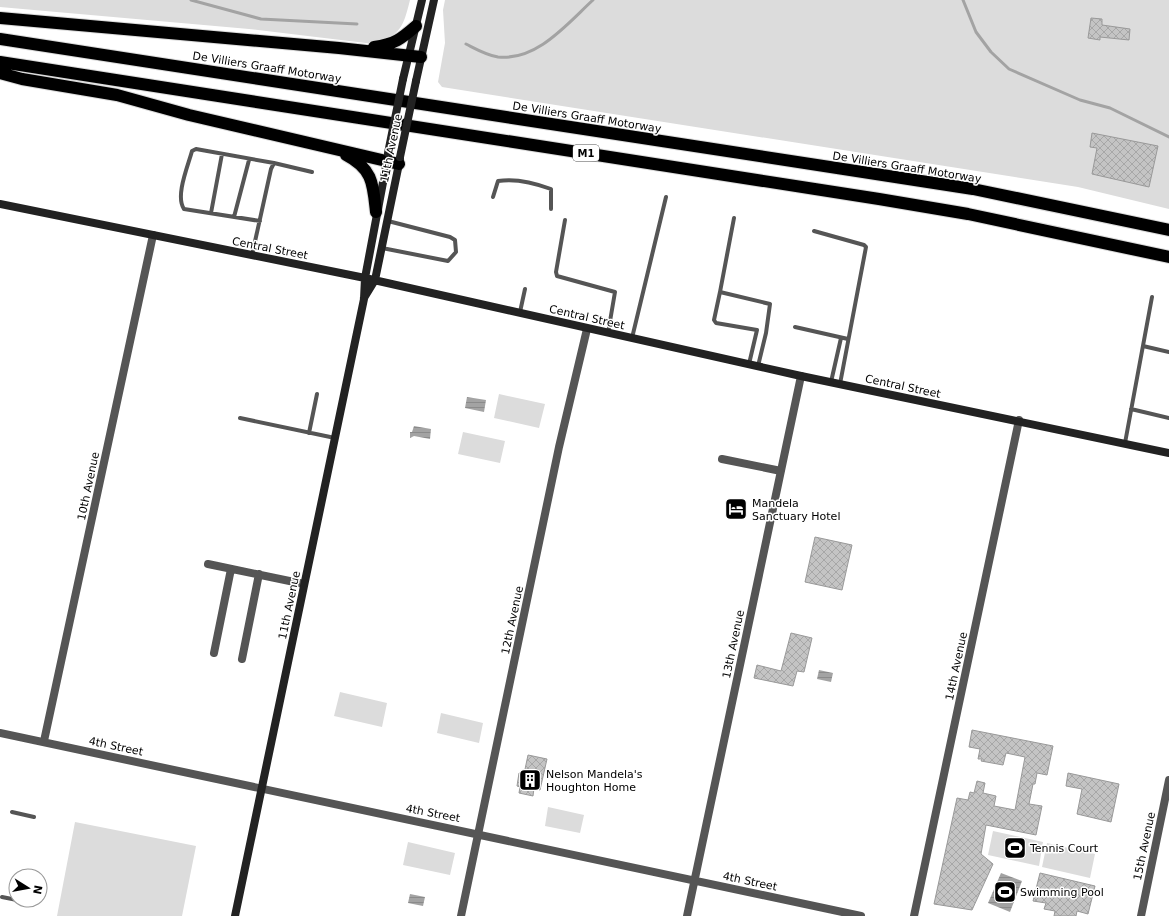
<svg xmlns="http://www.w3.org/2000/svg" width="1169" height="916" font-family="'DejaVu Sans',sans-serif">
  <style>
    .green { fill: #dcdcdc }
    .water { fill: url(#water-rules) }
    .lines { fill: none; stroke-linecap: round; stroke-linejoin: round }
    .stream { stroke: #a3a3a3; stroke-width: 3 }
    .building { fill: url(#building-cross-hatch); stroke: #999 }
    .motorway-casing { stroke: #dbdbdb; stroke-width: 14 }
    .service { stroke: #555; stroke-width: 4 }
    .minor { stroke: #555; stroke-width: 8 }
    .secondary { stroke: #222; stroke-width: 8 }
    .motorway { stroke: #000; stroke-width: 12 }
    .secondary-bridge { stroke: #222; stroke-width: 8 }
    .labels { text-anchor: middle; stroke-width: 3; stroke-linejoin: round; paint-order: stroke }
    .shield { fill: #fff; stroke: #4c4c4c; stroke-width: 1 }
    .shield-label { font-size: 10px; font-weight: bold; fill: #000 }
    .street-label { font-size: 11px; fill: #000; stroke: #fff }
    .poi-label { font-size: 11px; fill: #000; stroke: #fff; text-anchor: start }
  </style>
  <defs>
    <pattern id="water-rules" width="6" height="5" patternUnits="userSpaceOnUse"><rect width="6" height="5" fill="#a3a3a3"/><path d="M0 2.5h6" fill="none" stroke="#8b8b8b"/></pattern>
    <pattern id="building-cross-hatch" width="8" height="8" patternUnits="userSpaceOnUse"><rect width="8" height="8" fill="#c4c4c4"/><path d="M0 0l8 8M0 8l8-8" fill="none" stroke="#a7a7a7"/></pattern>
  </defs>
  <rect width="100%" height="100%" fill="#fff"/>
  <path class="green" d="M0,0h410c-7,28 -9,34 -36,44l-125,-15 -249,-22z
    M445,0h724v209l-91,-22 -636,-100 -4,-5 7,-39 -2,-33z
    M499,394l46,10 -6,24 -45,-10z
    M463,432l42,9 -5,22 -42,-9z
    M340,692l47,11 -5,24 -48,-11z
    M441,713l42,10 -4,20 -42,-10z
    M548,807l36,8 -4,18 -35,-7z
    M75,822l121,24 -14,70h-125z
    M993,831l50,11 -4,24 -51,-11z
    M408,842l47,11 -5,22 -47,-10z
    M1047,843l48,11 -5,24 -48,-11z"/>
  <path class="water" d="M467,397l19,3 -2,12 -19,-4z
    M414,426l17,3 -1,10 -16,-3 -4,2v-6h2z
    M819,670l14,3 -2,9 -14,-3z
    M1001,873l21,8 -12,31 -22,-9z
    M410,894l15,3 -2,9 -15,-3z"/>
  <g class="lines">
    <path class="stream" d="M191,0l70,19 96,5
      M963,0l13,32 15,20 18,17 71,31 30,8 59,29
      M466,44c10,5 20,11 32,13 39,4 69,-33 95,-57"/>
  </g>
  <path class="building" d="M1091,18l11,1v6l28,4 -1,11 -29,-3v3l-12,-2z
    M1092,133l66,13 -9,41 -57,-13 5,-26 -7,-1z
    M815,537l37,8 -10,45 -37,-8z
    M791,633l21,5 -8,34 -7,-1 -4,15 -39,-8 3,-13 24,6z
    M972,730l81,16 -6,29 -10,-2 -2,11h-2l-4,20 13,2 -6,29 -50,-10 -5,29 12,10 -21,46 -38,-6 23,-106 11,2 2,-8 4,1 3,-12 8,2 -2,10 13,3 -2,10 21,4 10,-53 -19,-4 -3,12 -22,-4 1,-2h-4l2,-10 -11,-2z
    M528,755l19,4 -7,31 -6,-2 -1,8 -14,-3 1,-6 -3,-1 2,-13 5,1z
    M1068,773l51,11 -8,38 -34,-8 5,-25 -16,-3z
    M1040,873l55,13 -7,28 -11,-3 -1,5h-22l1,-5 -11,-2 2,-6 -13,-2z"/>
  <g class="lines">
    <g class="motorway-casing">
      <path id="motorway" d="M0,18l339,30 82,9
        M0,39l973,150 196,41
        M374,47c21,-3 27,-8 42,-21
        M0,62l879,137 89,15 201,43
        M0,73l22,6 95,16 72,20 210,49
        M346,155c27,14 27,29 30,57"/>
    </g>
    <path class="service" d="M493,197l5,-16c18,-3 37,2 53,8v20
      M211,213l11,-59
      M234,217l15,-57
      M565,220l-9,52 1,4 58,16 -7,41
      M260,221l-76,-12c-9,-13 4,-43 8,-58l4,-2 78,14
      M814,231l50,14 2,2 -26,137
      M382,248l66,13 8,-9 -1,-12 -5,-3 -62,-16
      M252,255l19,-86 3,-6 38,9
      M720,292l14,-74
      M520,312l5,-23
      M795,327l53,12
      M632,338l34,-141
      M1143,346l26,6
      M749,364l8,-34 -41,-7 -2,-3 6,-28 50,12 -4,29 -8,33
      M831,382l10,-44
      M1131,409l38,9
      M240,418l95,20
      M309,433l8,-39
      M1125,443l27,-146
      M12,812l22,5
      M2,897l15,3"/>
    <path class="minor" d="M722,459l59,12
      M208,564l96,20
      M214,653l17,-84
      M242,659l17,-85
      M0,733l861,183
      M44,741l109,-506
      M461,916l98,-469 28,-118
      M687,916l114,-540
      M914,916l105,-496
      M1141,916l28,-136"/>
    <path class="secondary" d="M403,79l19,-79
      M416,81l18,-81
      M0,204l365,74 436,98 368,77
      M364,298l11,-18 25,-121
      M235,916l129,-617 1,-21 23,-122"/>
    <use href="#motorway" class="motorway"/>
    <path class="secondary-bridge" d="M388,153l15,-74
      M400,157l16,-76"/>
  </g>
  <defs>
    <g id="hotel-square" transform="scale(1.15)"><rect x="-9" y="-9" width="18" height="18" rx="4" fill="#000" stroke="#fff"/><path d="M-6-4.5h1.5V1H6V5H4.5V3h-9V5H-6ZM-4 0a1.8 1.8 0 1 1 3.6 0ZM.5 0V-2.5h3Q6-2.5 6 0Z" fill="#fff"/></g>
    <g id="building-square" transform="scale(1.15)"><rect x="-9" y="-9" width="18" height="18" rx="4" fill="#000" stroke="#fff"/><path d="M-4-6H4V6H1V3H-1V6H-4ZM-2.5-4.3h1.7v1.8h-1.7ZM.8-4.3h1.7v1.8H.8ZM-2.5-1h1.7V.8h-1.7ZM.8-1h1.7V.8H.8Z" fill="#fff"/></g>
    <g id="stadium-square" transform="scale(1.15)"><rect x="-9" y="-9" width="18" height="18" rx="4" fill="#000" stroke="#fff"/><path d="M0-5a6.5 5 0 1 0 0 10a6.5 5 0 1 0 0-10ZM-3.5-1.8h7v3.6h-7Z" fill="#fff"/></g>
  </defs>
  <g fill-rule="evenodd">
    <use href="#hotel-square" x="736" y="509"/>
    <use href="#building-square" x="530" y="780"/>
    <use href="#stadium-square" x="1015" y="848"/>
    <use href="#stadium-square" x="1005" y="892"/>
  </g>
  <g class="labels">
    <rect class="shield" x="573" y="145" width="26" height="16" rx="3"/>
    <g class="shield-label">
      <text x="586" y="157">M1</text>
    </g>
    <g class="street-label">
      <text transform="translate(267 67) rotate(9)" y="4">De Villiers Graaff Motorway</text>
      <text transform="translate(587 117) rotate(9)" y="4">De Villiers Graaff Motorway</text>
      <text transform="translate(391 148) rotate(-78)" y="4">11th Avenue</text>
      <text transform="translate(907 167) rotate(9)" y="4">De Villiers Graaff Motorway</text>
      <text transform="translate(270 248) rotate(11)" y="4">Central Street</text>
      <text transform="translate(587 317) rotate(13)" y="4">Central Street</text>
      <text transform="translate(903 386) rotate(12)" y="4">Central Street</text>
      <text transform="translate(88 486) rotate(-78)" y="4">10th Avenue</text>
      <text transform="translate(289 605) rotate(-78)" y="4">11th Avenue</text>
      <text transform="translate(512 620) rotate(-78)" y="4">12th Avenue</text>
      <text transform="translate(733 644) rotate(-78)" y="4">13th Avenue</text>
      <text transform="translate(956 666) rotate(-78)" y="4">14th Avenue</text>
      <text transform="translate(116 746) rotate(12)" y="4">4th Street</text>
      <text transform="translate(433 813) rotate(11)" y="4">4th Street</text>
      <text transform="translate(1144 846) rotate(-78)" y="4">15th Avenue</text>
      <text transform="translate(750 881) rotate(12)" y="4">4th Street</text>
    </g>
    <g class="poi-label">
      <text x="752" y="507">Mandela<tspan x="752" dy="13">Sanctuary Hotel</tspan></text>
      <text x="546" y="778">Nelson Mandela's<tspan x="546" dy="13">Houghton Home</tspan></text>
      <text x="1030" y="852">Tennis Court</text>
      <text x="1020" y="896">Swimming Pool</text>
    </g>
  </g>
  <g transform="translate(28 888) rotate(101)"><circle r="19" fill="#ffffff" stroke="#999999"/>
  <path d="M0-3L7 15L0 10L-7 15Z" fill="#000000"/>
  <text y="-6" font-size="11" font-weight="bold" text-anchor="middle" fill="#000000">N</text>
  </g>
</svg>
